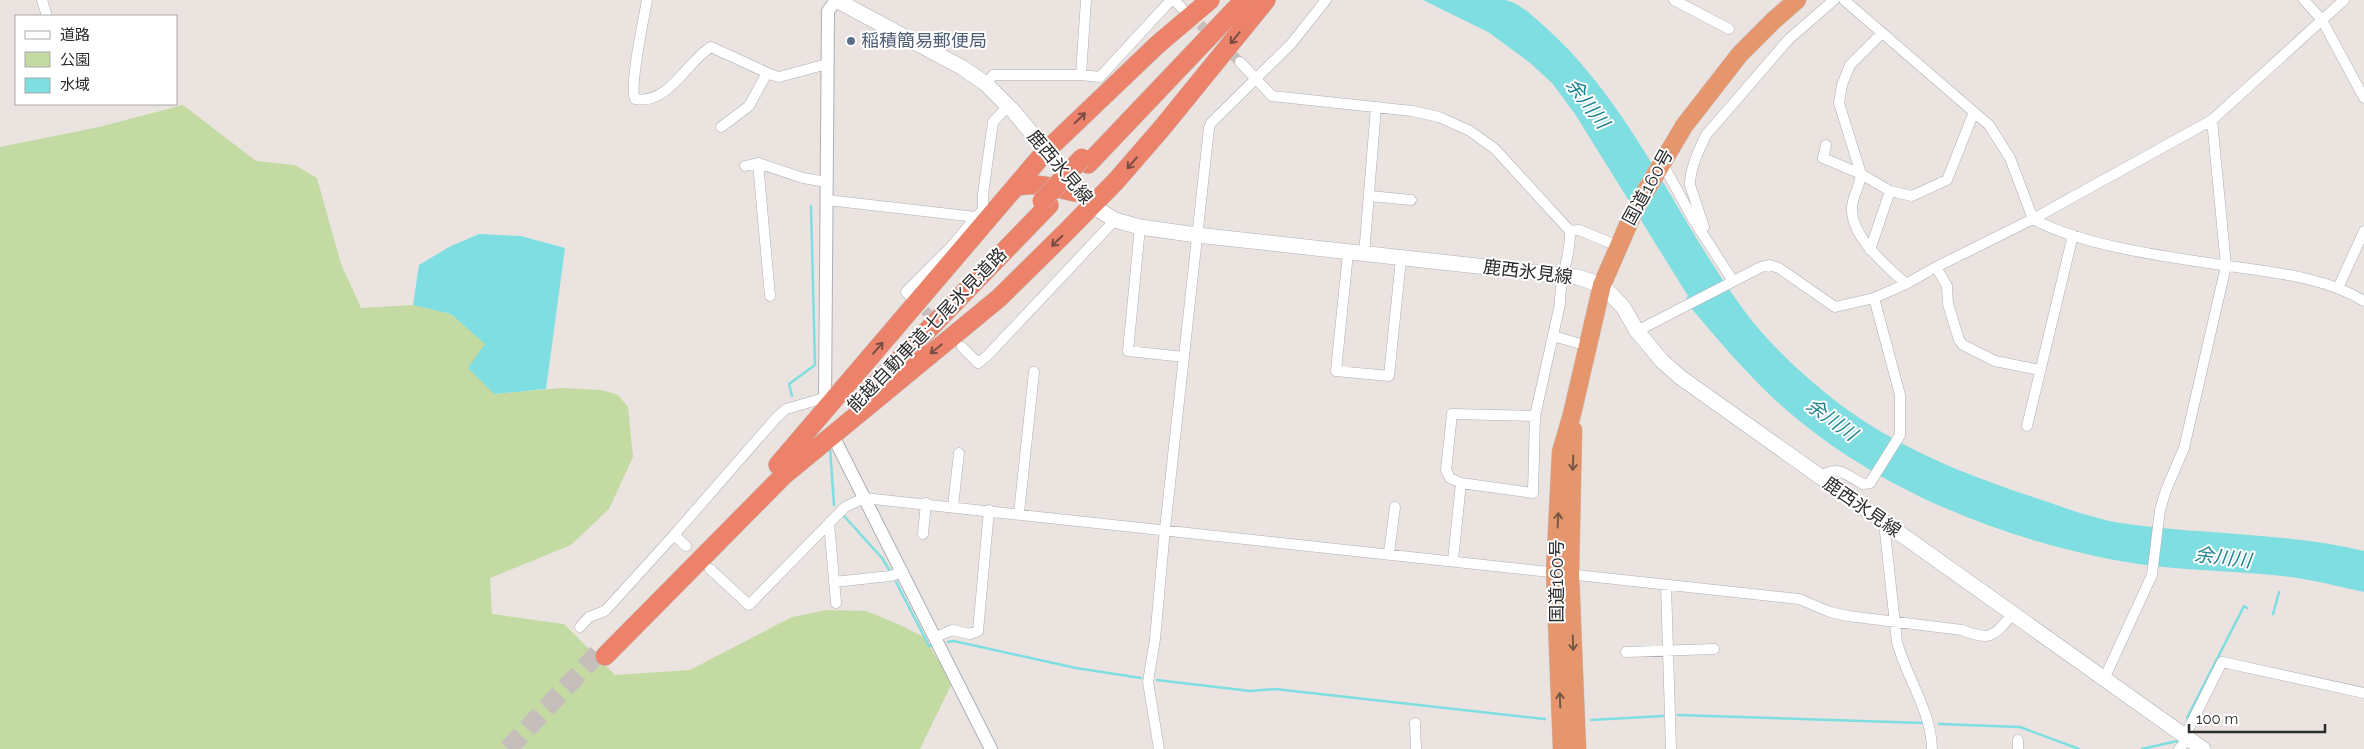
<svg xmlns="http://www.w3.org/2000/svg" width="2364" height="749" font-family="Raleway,'Noto Sans JP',sans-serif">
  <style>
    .green { fill: #c3dba2 }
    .water { fill: #7edee1 }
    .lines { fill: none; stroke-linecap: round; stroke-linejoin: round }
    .stream { stroke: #7edee1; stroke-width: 2.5 }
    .minor-tunnel { stroke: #c5bebb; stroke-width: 10; stroke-dasharray: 10 5; stroke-linecap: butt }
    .motorway-tunnel { stroke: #c5bebb; stroke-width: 19; stroke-dasharray: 19 9; stroke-linecap: butt }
    .minor-casing { stroke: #abb0b6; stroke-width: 11 }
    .tertiary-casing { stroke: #abb0b6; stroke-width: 14 }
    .secondary-casing { stroke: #abb0b6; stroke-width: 16 }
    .trunk-casing { stroke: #c4c4c4; stroke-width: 19 }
    .motorway-casing { stroke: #c4c4c4; stroke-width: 20 }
    .minor { stroke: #fff; stroke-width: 10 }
    .tertiary { stroke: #fff; stroke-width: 12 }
    .secondary { stroke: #fff; stroke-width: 15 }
    .trunk { stroke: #e6966c; stroke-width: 18 }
    .motorway { stroke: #ec8269; stroke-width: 19 }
    .motorway-bridge-casing { stroke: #c4c4c4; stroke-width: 20; stroke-linecap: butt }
    .motorway-bridge { stroke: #ec8269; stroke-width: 19 }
    .oneway { stroke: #784e44 }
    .oneway2 { stroke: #765645 }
    .service-dot { fill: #5c6f8a; stroke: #fff; stroke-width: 2 }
    .labels { text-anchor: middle; stroke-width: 4; stroke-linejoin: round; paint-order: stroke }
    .service-label { font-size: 18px; fill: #4e5e75; stroke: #fff; text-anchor: start }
    .street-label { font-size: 18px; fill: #2b2b2b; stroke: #fff }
    .water-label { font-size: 19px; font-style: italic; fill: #1d818d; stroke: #fff }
  </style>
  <rect width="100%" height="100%" fill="#ebe3df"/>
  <path class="green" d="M183,105l73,56 39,4 22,13 24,86 20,44 52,-3 38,9 35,30 8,50 68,-6 40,2 16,5 10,12 5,50 -24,52 -38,36 -81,33 2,36 72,10 51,51 75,-5 102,-53 35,-7 39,1 32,13 26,13 28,46 -32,66h-920v-602l99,-20z"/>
  <path class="water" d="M1423,0c20,0 39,0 59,0 7,0 16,0 23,0 15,3 28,16 39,26 85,75 129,185 194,276 26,38 63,72 99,100 59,45 128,73 199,96 27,9 55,20 84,25 81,12 164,9 244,28v41c-27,-6 -54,-13 -82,-16 -54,-6 -109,-5 -162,-15 -127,-24 -254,-76 -349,-165 -28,-27 -54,-57 -79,-87l-6,-10 2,-3 -113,-182 -23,-31 -23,-21 -41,-30z
    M479,234l42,2 44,12 -19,141 -52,5 -26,-26 17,-24 -34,-30 -38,-9 6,-40 30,-18z"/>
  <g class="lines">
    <path class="stream" d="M792,396l-3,-12 26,-19 -4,-159
      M830,448l4,57
      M844,516l38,42 8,13
      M896,582l33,64h2
      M2273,614l6,-22
      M948,642l6,-1 122,27 65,10
      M1157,680l93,11 25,-2 270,30
      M1678,715l245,8
      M2187,718l57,-112 3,2
      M1591,720l72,-4
      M1939,724l81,3 59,22
      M2142,749l35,-8"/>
    <path class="minor-tunnel" d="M1189,14l51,48
      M914,300l40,39"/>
    <path class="motorway-tunnel" d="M508,749l92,-98"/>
    <g class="minor-casing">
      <path id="minor" d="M42,0l5,16
        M647,0c-3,18 -18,86 -12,99 34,6 52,-38 76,-52l61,28 7,2 48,-13
        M1174,0l8,8
        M1674,0l55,29
        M1844,0l145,125 21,33 23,61c53,29 149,40 210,49 41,6 85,11 121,33
        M2304,0l18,20 42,78
        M1882,33l-32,32 -8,20 -3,18 22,71c-1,12 -8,21 -9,33 -2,30 35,59 54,77
        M1240,62l32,34 140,15 27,6 31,14 25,18 75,82c1,25 -11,48 -10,73l-25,112 -2,77 -72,-10 -8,77
        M1081,75l5,-75
        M986,84l7,-9h88l19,2 71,-77
        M721,127l28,-21 18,-33
        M1826,145l-3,13 38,16 29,17 22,5 35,-16 27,-68
        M1661,161l32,58 40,62
        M758,163l12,133
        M745,166l13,-3 45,15 24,4
        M1370,196l41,4
        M827,200l149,17 -25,30 -45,45 6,6
        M976,217l7,-7v-16l10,-72 15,-16
        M1140,227l-12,124 56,6
        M1570,231l9,-1 39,16
        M1700,231l4,-4 -14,-42c0,-17 9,-35 16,-50l83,-96 45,-39
        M1870,250l20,-59
        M1348,253l-12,118 53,5 12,-117
        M1364,255l12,-148
        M1936,267l11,19 1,18 11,36 4,5 32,16 45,9
        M2338,288l26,-57
        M1637,331l124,-64 8,-2 10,3 56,39 39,-9 32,-14 30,-17 97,-48 179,-99 132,-120
        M1553,336l35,10
        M962,347l16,16 9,-7 128,-136
        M2027,426l46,-191
        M1820,477c18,-13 26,-2 43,7l7,-1 30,-48v-40l-26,-97
        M1461,483l-11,-5 -4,-8 6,-56 83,2
        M953,506l6,-53
        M1019,513l15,-141
        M829,523l7,80
        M1884,523l13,119c10,37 34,68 35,107
        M923,534l3,-31
        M686,546l-12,-11 102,-117 10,-9 38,-11
        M1389,553l6,-46
        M710,569l39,36 96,-98 19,-9 935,101 31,13 18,4 114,14c28,11 31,7 50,-15
        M834,582l56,-6 13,-4
        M1666,585l5,164
        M580,627l9,-10 16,-6 69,-76
        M936,637l16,-7 18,4 8,-3 11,-121
        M1626,652l88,-3
        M2104,679l48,-104 8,-65 6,-20 18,-42 42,-182 -14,-146
        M1415,723l1,26
        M2185,736l37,-74 142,31
        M2018,740v9
        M1159,749l-11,-67 7,-43 10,-110 44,-401 2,-5 80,-79 35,-44
        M2179,749l9,-10"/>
    </g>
    <g class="tertiary-casing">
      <path id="tertiary" d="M825,404l3,-393 8,-11
        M835,440l156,309"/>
    </g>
    <g class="secondary-casing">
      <path id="secondary" d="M836,0l127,68 23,16 28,28 77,93 24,15 25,7 57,8 380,42 25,8 21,22 14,24 25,30 18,16 523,372"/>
    </g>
    <g class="trunk-casing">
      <path id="trunk" d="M1573,430l-3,144 7,175
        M1562,749l-7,-177 6,-120 11,-38 30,-129 33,-76 49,-83 56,-72 34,-34 23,-20"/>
    </g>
    <g class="motorway-casing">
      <path id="motorway" d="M1088,164l156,-164
        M1015,187c20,-6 44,2 65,6
        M867,393l182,-188
        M778,465l267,-313 112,-107 53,-45
        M783,476l216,-178 69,-68 48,-49 46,-53 104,-128
        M605,656l186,-188"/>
    </g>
    <use href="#minor" class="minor"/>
    <use href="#tertiary" class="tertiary"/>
    <use href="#secondary" class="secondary"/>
    <use href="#trunk" class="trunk"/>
    <use href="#motorway" class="motorway"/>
    <g class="motorway-bridge-casing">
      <path id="motorway-bridge" d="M1042,201l40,-43"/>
    </g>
    <use href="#motorway-bridge" class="motorway-bridge"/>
  </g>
  <defs><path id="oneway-shaft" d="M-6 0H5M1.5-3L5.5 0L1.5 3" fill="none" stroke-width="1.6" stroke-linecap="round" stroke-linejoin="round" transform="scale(1.25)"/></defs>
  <g class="oneway">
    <use href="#oneway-shaft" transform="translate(1235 38) rotate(129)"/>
    <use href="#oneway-shaft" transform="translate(1080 118) rotate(-44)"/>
    <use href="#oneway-shaft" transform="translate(1132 163) rotate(131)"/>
    <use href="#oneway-shaft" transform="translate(1057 241) rotate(136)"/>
    <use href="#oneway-shaft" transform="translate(878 348) rotate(-49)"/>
    <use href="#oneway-shaft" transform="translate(936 349) rotate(141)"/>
  </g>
  <g class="oneway2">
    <use href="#oneway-shaft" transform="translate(1573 463) rotate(92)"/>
    <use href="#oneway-shaft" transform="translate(1558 520) rotate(-87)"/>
    <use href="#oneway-shaft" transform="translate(1573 643) rotate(88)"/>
    <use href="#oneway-shaft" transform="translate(1560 700) rotate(-92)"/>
  </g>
  <circle class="service-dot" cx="851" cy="41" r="5"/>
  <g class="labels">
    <g class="service-label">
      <text x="861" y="47">稲積簡易郵便局</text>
    </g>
    <g class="street-label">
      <text transform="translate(1060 167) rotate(50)" y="6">鹿西氷見線</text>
      <text transform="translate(1648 187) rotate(-61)" y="6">国道160号</text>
      <text transform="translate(1528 272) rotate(7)" y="6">鹿西氷見線</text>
      <text transform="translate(927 330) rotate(-46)" y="6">能越自動車道;七尾氷見道路</text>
      <text transform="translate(1862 507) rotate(35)" y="6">鹿西氷見線</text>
      <text transform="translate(1557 581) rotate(-90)" y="6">国道160号</text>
    </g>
    <g class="water-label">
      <text transform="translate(1588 103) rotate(53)" y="7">余川川</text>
      <text transform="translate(1832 419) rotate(36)" y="7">余川川</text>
      <text transform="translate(2223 557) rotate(7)" y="7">余川川</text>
    </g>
  </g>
  <rect x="15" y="15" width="162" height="90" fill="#ffffff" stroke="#aaaaaa"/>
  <rect x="25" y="31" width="25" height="8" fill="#ffffff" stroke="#aaaaaa"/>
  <text x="60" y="40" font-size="15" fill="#2b2b2b">道路</text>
  <rect x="25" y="52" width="25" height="15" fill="#c3dba2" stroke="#aaaaaa"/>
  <text x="60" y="65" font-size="15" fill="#2b2b2b">公園</text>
  <rect x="25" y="78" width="25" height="15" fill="#7edee1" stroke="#aaaaaa"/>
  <text x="60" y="90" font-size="15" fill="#2b2b2b">水域</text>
  <path d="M2189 724v8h136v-8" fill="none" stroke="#2b2b2b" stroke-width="2.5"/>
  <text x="2196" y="724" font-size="15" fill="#2b2b2b" stroke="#ffffff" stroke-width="4" paint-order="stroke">100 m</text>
</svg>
